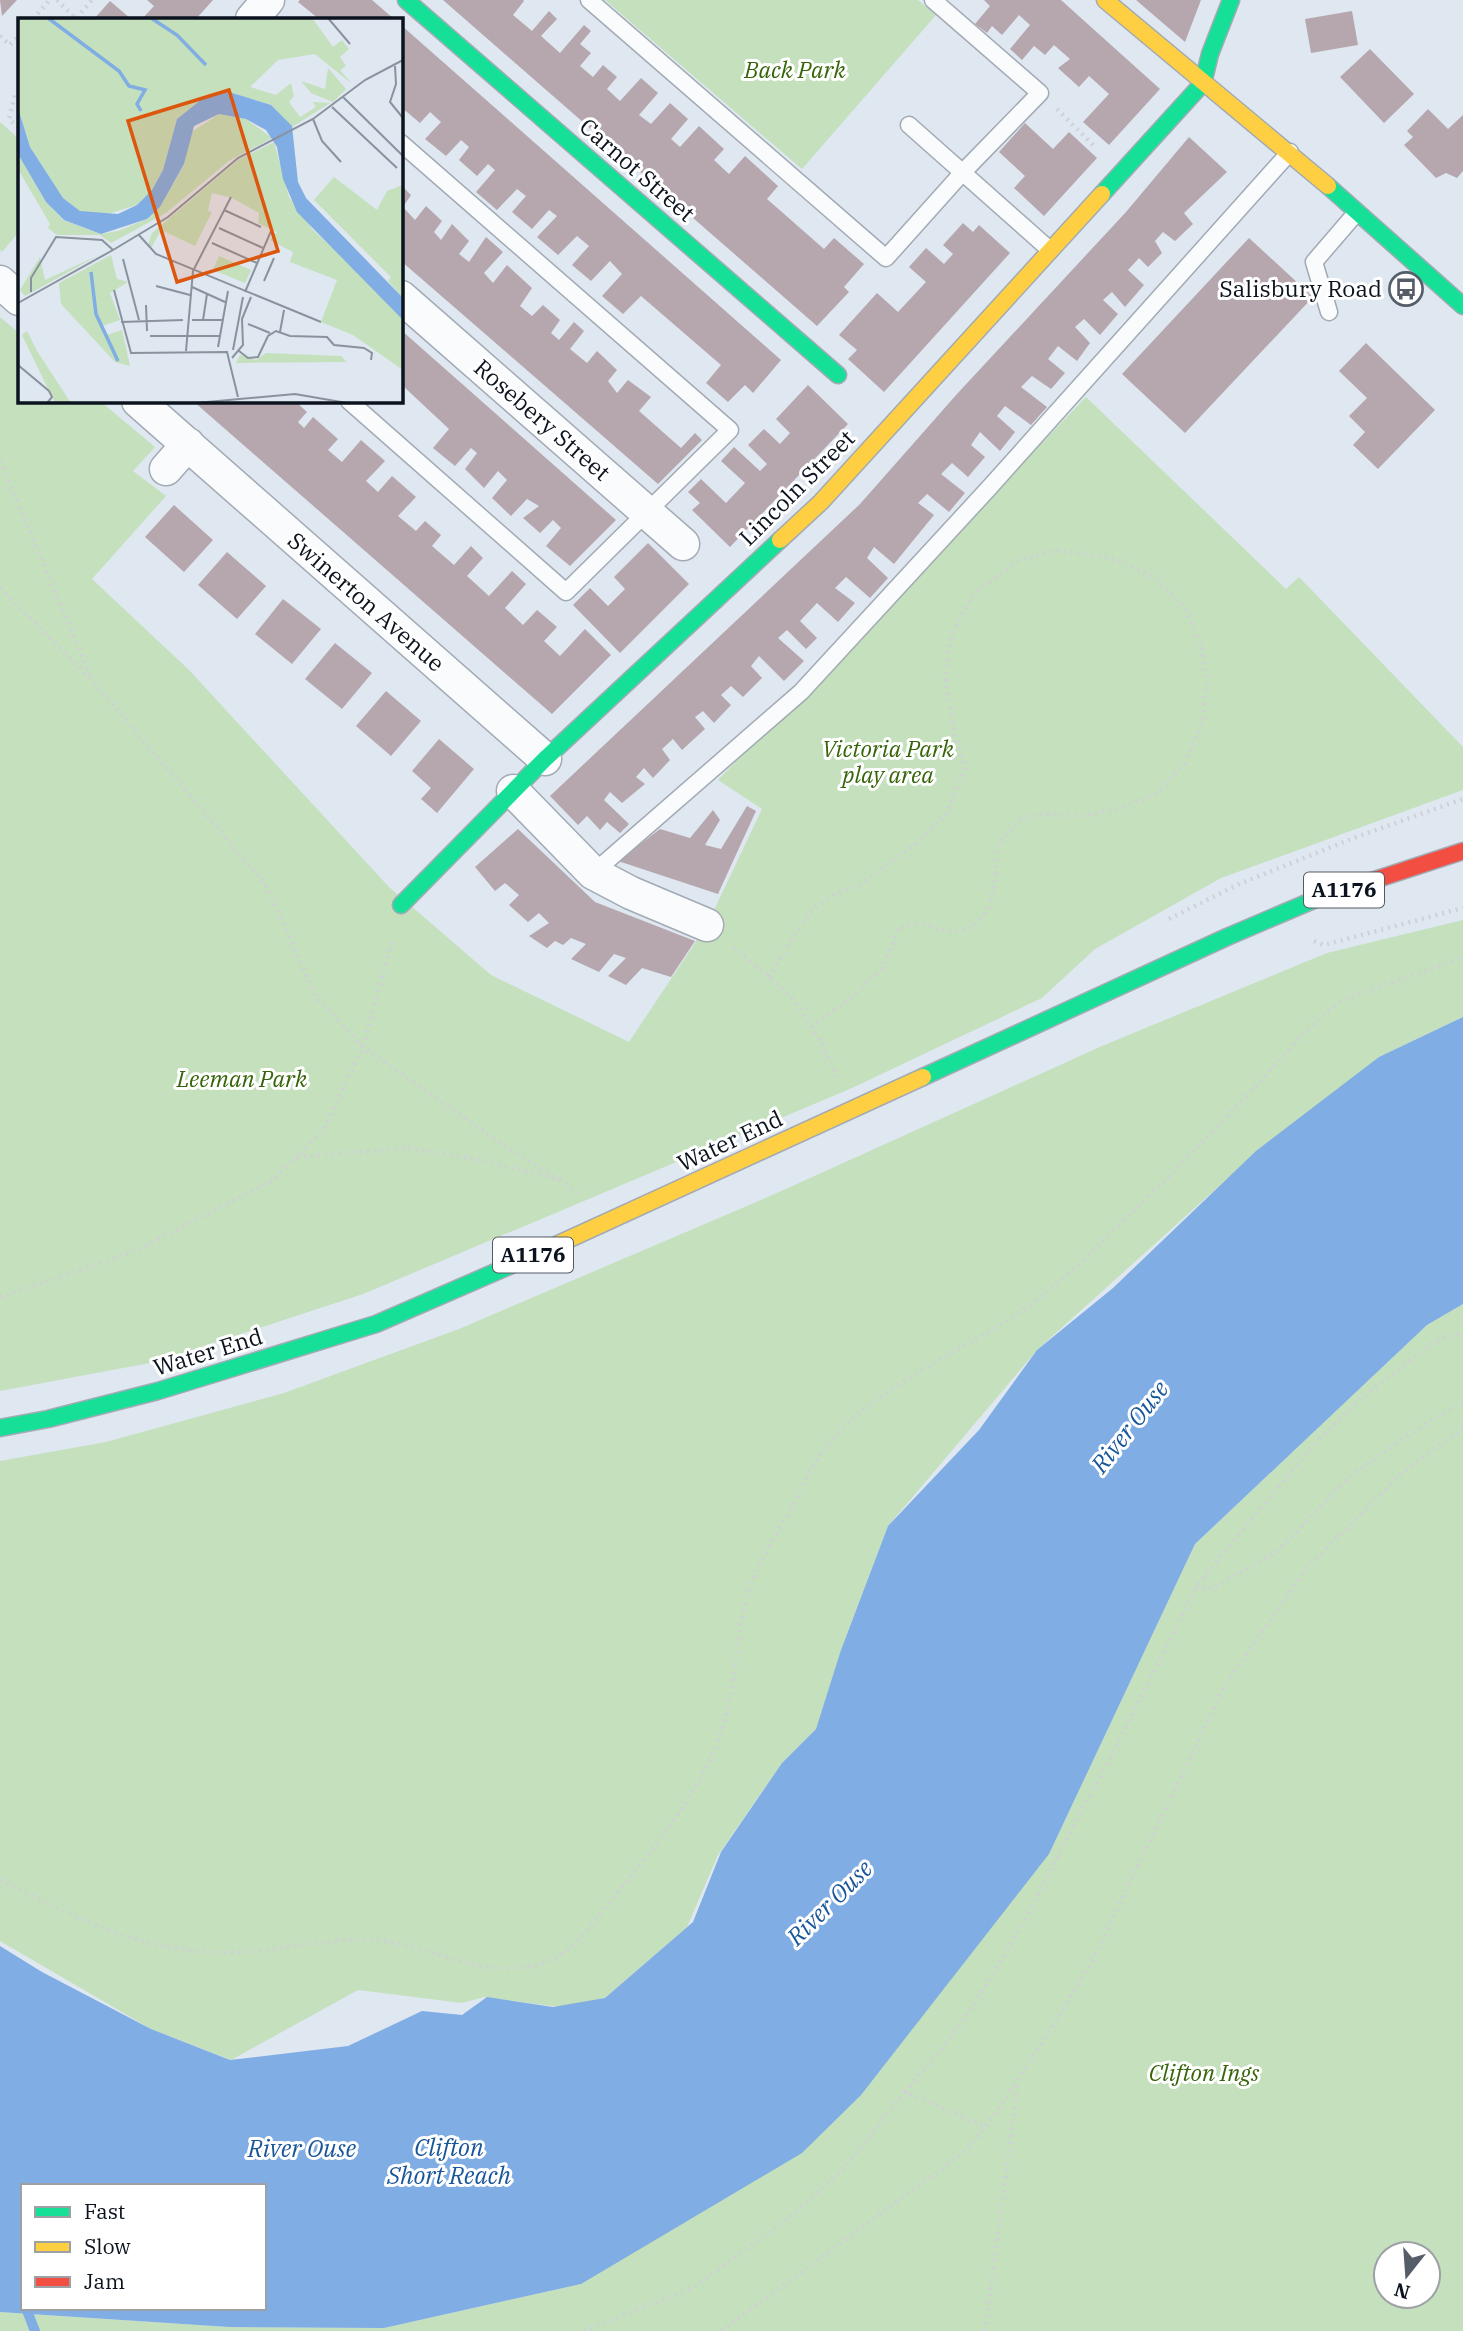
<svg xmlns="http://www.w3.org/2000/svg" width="1463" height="2331" font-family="'IBM Plex Serif',serif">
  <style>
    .green { fill: #c4e0bd; fill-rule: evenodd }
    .water { fill: #80ade3; fill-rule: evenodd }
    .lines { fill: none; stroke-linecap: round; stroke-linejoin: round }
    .stream { stroke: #80ade3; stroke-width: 10 }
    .building { fill: #b6a7ae }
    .lane-casing { stroke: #a2aab4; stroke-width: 19 }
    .street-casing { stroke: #a2aab4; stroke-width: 35 }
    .fast-casing { stroke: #a2aab4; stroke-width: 19 }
    .slow-casing { stroke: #a2aab4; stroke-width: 19 }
    .jam-casing { stroke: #a2aab4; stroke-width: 19 }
    .path { stroke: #cfd1d4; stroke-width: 4.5; stroke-dasharray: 2 5; stroke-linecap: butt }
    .lane { stroke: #fafbfd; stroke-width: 16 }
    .street { stroke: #fafbfd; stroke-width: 32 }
    .fast { stroke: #16e098; stroke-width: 16 }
    .slow { stroke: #ffcf43; stroke-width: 16 }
    .jam { stroke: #f24e42; stroke-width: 16 }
    .labels { text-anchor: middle; stroke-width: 6; stroke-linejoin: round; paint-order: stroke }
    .shield { fill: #fff; stroke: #545a62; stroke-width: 2 }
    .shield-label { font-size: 21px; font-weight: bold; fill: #0b131e }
    .park-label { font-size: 23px; font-style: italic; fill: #366409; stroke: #fff }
    .street-label { font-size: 23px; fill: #0b131e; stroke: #fff }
    .poi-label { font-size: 23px; fill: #0b131e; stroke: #fff; text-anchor: end }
    .water-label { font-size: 24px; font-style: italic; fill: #195699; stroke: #fff }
    .inset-river { fill: none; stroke: #80ade3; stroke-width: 3.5 }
    .inset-road { fill: none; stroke: #8a929d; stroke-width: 2 }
    .view { fill: #dd560d; fill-opacity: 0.15; stroke: #dd560d; stroke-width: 3.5 }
    .inset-edge { fill: none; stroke: #0b131e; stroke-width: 3.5 }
  </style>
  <rect width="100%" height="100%" fill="#dfe7f1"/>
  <path class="green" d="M605,0h313l18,15 -134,154z
    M0,122l19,17v93l-17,20 -2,-2z
    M0,317l19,16v68h81l55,46 -22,24 33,25 -74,83 97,91 200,217 102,88 138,67 78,-117 55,-116 -44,-29 368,-383 200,192 13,-12 164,170v43l-242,88 -126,71 -53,49 -190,90 -489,206 -208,68 -155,29z
    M1463,920v97l-84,40 -151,121 -191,172 -149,176 -43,113 -29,90 -34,34 -64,92 -31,72 -82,71 -45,9 -76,-10 -22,6 -104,-13 -127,70 -80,-31 -151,-88v-480l106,-19 178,-49 175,-64 309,-132 334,-151 225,-93z
    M1463,1304v1027h-1463v-19l229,15 155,1 197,-44 468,-430 146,-310 232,-219zM1386,2254h42v42h-42z"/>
  <path class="water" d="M1463,1017v287l-36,21 -232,219 -146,310 -188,241 -59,58 -221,131 -197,44 -155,-1 -229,-15v-366l42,26 109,57 79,31 118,-14 74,-35 40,4 25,-18 66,10 52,-9 88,-76 28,-70 61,-89 34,-34 25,-79 47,-124 91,-96 58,-80 76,-62 143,-137 123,-94zM23,2186h241v122h-241z"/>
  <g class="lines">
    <path class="stream" d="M26,2308l9,23"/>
  </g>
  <path class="building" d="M0,0h17l-15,16z
    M147,0h66l-17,19h-54l12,-13z
    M300,0h72l22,19h-75l-21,-17z
    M443,0h80l1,1 -11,14 19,16 17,-20 8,8 -16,17 19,17 24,-28 7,6 -11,13 11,9 -11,13 13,11 10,-12 14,12 -10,12 13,12 21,-23 17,15 -19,22 12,9 19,-21 18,16 -17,20 9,8 19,-21 25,23 -10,11 15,14 16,-18 33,30 -11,13 57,50 10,-11 30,26 -20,23 5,5 -32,34z
    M984,0h77l99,89 -51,56 -26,-23 26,-28 -20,-18 -10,11 -21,-19 12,-9 -16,-14 -9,10 -11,-9 -12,14 -12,-11 20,-24 -11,-10 -17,20 -10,-9 -5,7 -12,-9 15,-18z
    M1136,0h65l-16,42z
    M110,1l21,18h-37z
    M1352,11l6,34 -47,8 -6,-34z
    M401,25l380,335 -28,33 -8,-8 -17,17 -22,-19 15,-18 -80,-69 -18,18 -21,-18 20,-22 -12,-13 -19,20 -19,-16 17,-19 -12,-10 -19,19 -21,-18 20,-21 -8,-6 -17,19 -20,-17 14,-16 -9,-7 -20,21 -21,-18 19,-22 -7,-6 -11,12 -18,-16 10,-13 -8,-7 -15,16 -21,-17 16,-17 -11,-10 -10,11 -19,-16z
    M1370,49l44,45 -30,29 -44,-46z
    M1428,109l20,20 15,-14v56l-6,7 -11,-5 -10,5 -32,-33 9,-8 -6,-6z
    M1025,123l28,26 16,-17 28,26 -53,58 -30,-28 11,-12 -26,-24z
    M1189,137l38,35 -43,41 9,11 -18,17 -12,-9 -8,9 7,12 -14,14 -9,-9 -11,12 16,15 -19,22 -13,-15 -9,8 15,14 -18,21 -16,-16 -9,8 15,16 -13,18 -19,-15 -10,13 17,14 -14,16 -19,-13 -11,11 26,20 -16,18 -26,-19 -8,10 18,16 -15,19 -20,-19 -9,13 14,12 -17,20 -16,-14 -11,11 24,19 -16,19 -22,-18 -9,9 16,12 -40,49 -20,-17 -7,11 21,20 -18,20 -24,-21 -11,11 20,15 -17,19 -21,-19 -17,18 17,17 -11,11 -19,-19 -9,8 26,23 -20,20 -25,-25 -8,10 11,12 -19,19 -12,-11 -10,9 10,10 -17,18 -11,-12 -8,6 10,12 -23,21 -9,-11 -11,10 8,11 -17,18 -9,-10 -8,9 9,7 -23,19 -12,-11 -6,8 25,24 -9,9 -13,-11 -7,8 -13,-14 -9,9 -28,-29 310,-292 97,-110 169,-182z
    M401,185l10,10 -8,12 12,13 11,-14 16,15 -8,11 7,8 11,-16 17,17 -10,13 10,8 17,-25 17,15 -19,21 9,10 14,-18 25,23 -12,18 12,10 11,-11 17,15 -9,13 8,7 15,-18 10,9 -14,18 17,14 10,-12 20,19 -9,11 9,12 11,-13 23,17 -12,14 42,37 14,-15 7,7 -44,44 -257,-223z
    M963,223l10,9 6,-7 31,28 -126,139 -36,-33 9,-9 -18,-15 38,-42 21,19 28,-30 -17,-15 17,-19 18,16 9,-10 -10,-9z
    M1249,238l64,59 -128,136 -63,-59z
    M401,330l215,190 -46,46 -24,-20 15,-18 -8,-8 -13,13 -17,-15 16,-12 -12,-7 -16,17 -19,-18 15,-18 -9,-9 -14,17 -19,-19 12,-16 -6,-5 -16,18 -22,-18 16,-19 -46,-43 -2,2z
    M1366,343l69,67 -57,59 -25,-24 12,-13 -16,-16 18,-18 -28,-27z
    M808,385l40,39 -118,123 -38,-37 8,-7 -12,-11 13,-13 25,24 19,-20 -24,-22 13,-14 26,24 7,-7 -19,-19 16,-16 16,15 10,-11 -14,-14z
    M193,401h102l12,11 -9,10 6,6 9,-11 25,22 -10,11 14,12 19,-22 24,21 -19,20 12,11 14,-16 24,21 -18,19 18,15 9,-10 16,14 -9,11 22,19 17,-19 12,12 -16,18 22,20 23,-25 14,13 -21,24 18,17 14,-15 20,17 -13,14 16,15 25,-27 26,26 -59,59z
    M174,505l39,35 -29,32 -39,-35z
    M648,543l41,41 -69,69 -47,-48 17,-17 18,18 17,-17 -11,-12z
    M227,552l39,34 -29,33 -39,-34z
    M283,599l38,30 -29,35 -37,-30z
    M335,643l37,30 -30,36 -37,-30z
    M386,691l35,30 -30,35 -35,-30z
    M439,739l35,30 -37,44 -16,-14 10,-11 -19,-17z
    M747,806l9,5 -38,83 -100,-33 42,-32 30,9 23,-28 7,10 -15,25 16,4z
    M518,829l77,73 100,39 -24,36 -29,-9 -16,17 -18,-9 18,-18 -12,-4 -15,18 -28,-13 15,-15 -15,-6 -8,7 -8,-4 -8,7 -18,-12 20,-13 -10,-10 -11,9 -19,-17 10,-10 -14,-12 -10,8 -20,-24z"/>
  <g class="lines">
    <g class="lane-casing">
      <path id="lane" d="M589,0l297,258 77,-86 77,-79 -107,-93
        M909,125l141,125
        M1329,312l-15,-50 43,-50
        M349,401l217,191 164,-162 -329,-287
        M593,873l208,-181 188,-204 301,-336"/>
    </g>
    <g class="street-casing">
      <path id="street" d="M252,19l16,-19
        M0,282l19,17
        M401,297l282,247
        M138,401l407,358
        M166,469l22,-25
        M513,791l80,82 38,20 76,32"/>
    </g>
    <g class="fast-casing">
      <path id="fast" d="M406,0l432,375
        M1328,186l135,120
        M1102,194l101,-111 7,-29 21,-54
        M401,905l144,-146 235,-219
        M923,1077l304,-140 89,-38 34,-11
        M0,1428l48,-9 110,-28 218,-67 154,-67"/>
    </g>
    <g class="slow-casing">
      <path id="slow" d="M1105,0l223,186
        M780,540l41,-38 281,-308
        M530,1257l393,-180"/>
    </g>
    <g class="jam-casing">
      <path id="jam" d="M1350,888l113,-37"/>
    </g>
    <path class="path" d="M57,0l19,19 16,-19
      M33,19l17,-19
      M0,36l10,9 9,-10
      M19,90l-4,5 -6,24 10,9
      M1057,109l38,38
      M0,461l91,216
      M0,588l93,93 173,204 50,112 47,50 140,98 57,35
      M1169,919l70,-35 120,-48 104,-37
      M1314,941l10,4 139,-37
      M733,947l60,51 26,41 19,38
      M769,977l28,-46 17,-23 22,-14 22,-8 59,-43 29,-29 19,-45 -11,-36 -9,-59 7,-41 21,-38 42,-33 40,-12 61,9 41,20 28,29 16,36 6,38 -5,41 -18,41 -28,30 -38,15 -35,7 -40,-2 -22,4 -23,27 -2,34 -8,31 -16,18 -20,4 -33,-9 -20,4 -16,41 -26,25 -45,34
      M297,1157l113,-9 75,13 75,19 20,16
      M0,1297l135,-46 137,-70 52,-52 39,-82 29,-107
      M1196,1587l12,3 69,-38 75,-78 82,-56 29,-14
      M0,1880c82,40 148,77 243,72 42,-2 84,-14 127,-12 58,2 100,37 161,26 38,-6 60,-40 82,-68 42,-52 87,-104 109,-169 12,-37 13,-78 21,-117 8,-39 31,-73 50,-107 8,-16 16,-34 26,-49 43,-62 122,-94 184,-133 21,-13 40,-29 59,-44 21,-18 40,-38 60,-57 69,-65 132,-135 197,-204l21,-16 19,-8 104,-36
      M905,2092l55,-66 53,-85 100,-189 83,-165 117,-142 49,-47 72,-56 29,-10
      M584,2331l110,-44 103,-76 48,-44 60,-75 81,35
      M721,2331l242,-178 23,-26 65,-98 41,-68 133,-276 81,-116 98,-98 59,-43
      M985,2331l33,-249"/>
    <use href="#lane" class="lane"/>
    <use href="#street" class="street"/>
    <use href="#fast" class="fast"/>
    <use href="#slow" class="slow"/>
    <use href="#jam" class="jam"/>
  </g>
  <defs>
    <g id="bus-ring" transform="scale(1.75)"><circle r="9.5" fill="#fff" stroke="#555d68" stroke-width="1.5"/><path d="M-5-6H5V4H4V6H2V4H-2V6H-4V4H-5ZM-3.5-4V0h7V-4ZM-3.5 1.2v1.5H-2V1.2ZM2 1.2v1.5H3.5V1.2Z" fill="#555d68"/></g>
  </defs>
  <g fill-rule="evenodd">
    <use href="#bus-ring" x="1406" y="289"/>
  </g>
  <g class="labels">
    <g class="shield">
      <rect x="1304" y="872.5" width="80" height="35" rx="5"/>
      <rect x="493" y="1237.5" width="80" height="35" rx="5"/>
    </g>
    <g class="shield-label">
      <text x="1344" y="897">A1176</text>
      <text x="533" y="1262">A1176</text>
    </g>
    <g class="park-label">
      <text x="795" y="78">Back Park</text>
      <text x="888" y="757">Victoria Park<tspan x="888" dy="26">play area</tspan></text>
      <text x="242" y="1087">Leeman Park</text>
      <text x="1204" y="2081">Clifton Ings</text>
    </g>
    <g class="street-label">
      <text transform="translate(637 170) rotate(41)" y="8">Carnot Street</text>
      <text transform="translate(542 420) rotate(41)" y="8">Rosebery Street</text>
      <text transform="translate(797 488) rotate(-45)" y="8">Lincoln Street</text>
      <text transform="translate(366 602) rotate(41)" y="8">Swinerton Avenue</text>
      <text transform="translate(730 1141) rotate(-25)" y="8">Water End</text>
      <text transform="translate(208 1352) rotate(-17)" y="8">Water End</text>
    </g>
    <g class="poi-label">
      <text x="1382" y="297">Salisbury Road</text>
    </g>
    <g class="water-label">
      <text transform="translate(1130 1427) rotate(-52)" y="8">River Ouse</text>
      <text transform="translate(830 1903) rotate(-45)" y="8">River Ouse</text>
      <text x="449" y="2156">Clifton<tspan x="449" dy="28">Short Reach</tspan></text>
      <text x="302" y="2157">River Ouse</text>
    </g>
  </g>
  <g transform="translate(18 18)">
    <rect width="385" height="385" fill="#dfe7f1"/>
    <path d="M0,0h294l21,29 9,-7 7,9 -9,8 6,9 -6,4 12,14 -37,-30 -37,6 -28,27 26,8 15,-12 3,13 -5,6 11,15 16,-10 -3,-5 17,1 -38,24 -21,-22 -42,-13 -27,7 -25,20 -14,51 -11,20 -15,15 -36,11 -21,-5 -17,-13 -33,-51 -12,-39zM310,50l18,21 -13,13 -22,-9 -10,-12 24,8zM201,96l27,5 26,19 -43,23 -63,52 -55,30 -11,-8h-43l-9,-7 2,-4 -32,-55v-15l28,48 17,18 38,14 17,-3 29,-12 13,-12 24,-42 6,-32zM256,124l15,55 24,33 61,56 29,34v50l-50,-35 -32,-13 16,-42 -47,-18 3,-10 -23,-12 7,-8 -19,-9 1,-10 -27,-15 -20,-5 -4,18 4,1 -17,34 -34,-16 -10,18 -3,-3 4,-12 86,-73zM316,159l43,33 10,-19 16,-6v113l-15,-17 3,-4 -77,-77zM81,237l-74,41 -5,-6 20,-33 5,23zM93,237l6,24 11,3 -18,11 10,27 -18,6 5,9 15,-5 8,36 -15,-4 -54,-58 -2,-21zM201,238l32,14 -6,13 -32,-13zM9,313l10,20 34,52h-16l-33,-68zM248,335l75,3 6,6 -111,1 4,-8 16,5z" fill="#c4e0bd"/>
    <path d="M211,74l42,13 21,21 6,56 8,16 97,100v22l-106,-108 -14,-33 -6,-32 -11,-17 -20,-11 -27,-5 -25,12 -10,38 -24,43 -13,12 -46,15 -37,-14 -18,-18 -28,-48v-46l12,39 33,51 17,13 38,3 19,-9 15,-15 11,-20 14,-51 25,-20z" fill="#80ade3"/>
    <path class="inset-river" d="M30,0l71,53 10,15 16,4 -8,14 4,7M133,0l26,17 29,30M73,254l5,42 22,47"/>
    <path class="inset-road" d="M310,0l22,26M377,48l1,18 -6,18 13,16M325,79l60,59M314,89l65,61M295,101l9,22 19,21M206,192l37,17M201,210l44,20M120,216l18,20 165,68M194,225l45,20M95,232l55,-33 70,-59 75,-39 52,-39 38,-20M105,241l16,61M246,263l10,-23M138,268l34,9M174,269l33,15M96,272l17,63 96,-1 11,45M13,274v-14l25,-41 46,3 11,10M227,274l26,-61M0,285l95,-53M128,287l1,26M174,302h31M185,302l4,-26M103,304l62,-2M230,306l22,9M262,314l4,-22M132,318h70M200,329l10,-56M215,332l10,-53M168,333l7,-80 38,-74M221,333l9,7 10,-1 10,-21 8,-5 14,5 37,1 7,8 30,3 8,5 -1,7M214,340l11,-13 -1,-26 9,-22M0,347l31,26 3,6 -5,6M178,385l99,-9 52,9"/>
    <path class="view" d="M211,72l49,161 -101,31 -49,-161z"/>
    <rect width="385" height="385" class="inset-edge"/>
  </g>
  <rect x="21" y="2184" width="245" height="126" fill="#ffffff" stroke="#9da1a5" stroke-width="2"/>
  <rect x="35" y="2207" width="35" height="10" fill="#16e098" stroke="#9da1a5" stroke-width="2"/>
  <text x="84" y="2219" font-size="21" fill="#0b131e">Fast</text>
  <rect x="35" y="2242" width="35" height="10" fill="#ffcf43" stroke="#9da1a5" stroke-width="2"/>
  <text x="84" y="2254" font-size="21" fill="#0b131e">Slow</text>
  <rect x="35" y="2277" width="35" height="10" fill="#f24e42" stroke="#9da1a5" stroke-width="2"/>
  <text x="84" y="2289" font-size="21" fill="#0b131e">Jam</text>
  <g transform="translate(1407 2275) rotate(197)"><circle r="33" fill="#ffffff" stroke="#9da1a5" stroke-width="2"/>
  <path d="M0-5L12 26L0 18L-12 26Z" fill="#555d68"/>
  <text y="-10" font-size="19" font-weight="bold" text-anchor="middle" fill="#0b131e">N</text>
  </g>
</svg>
